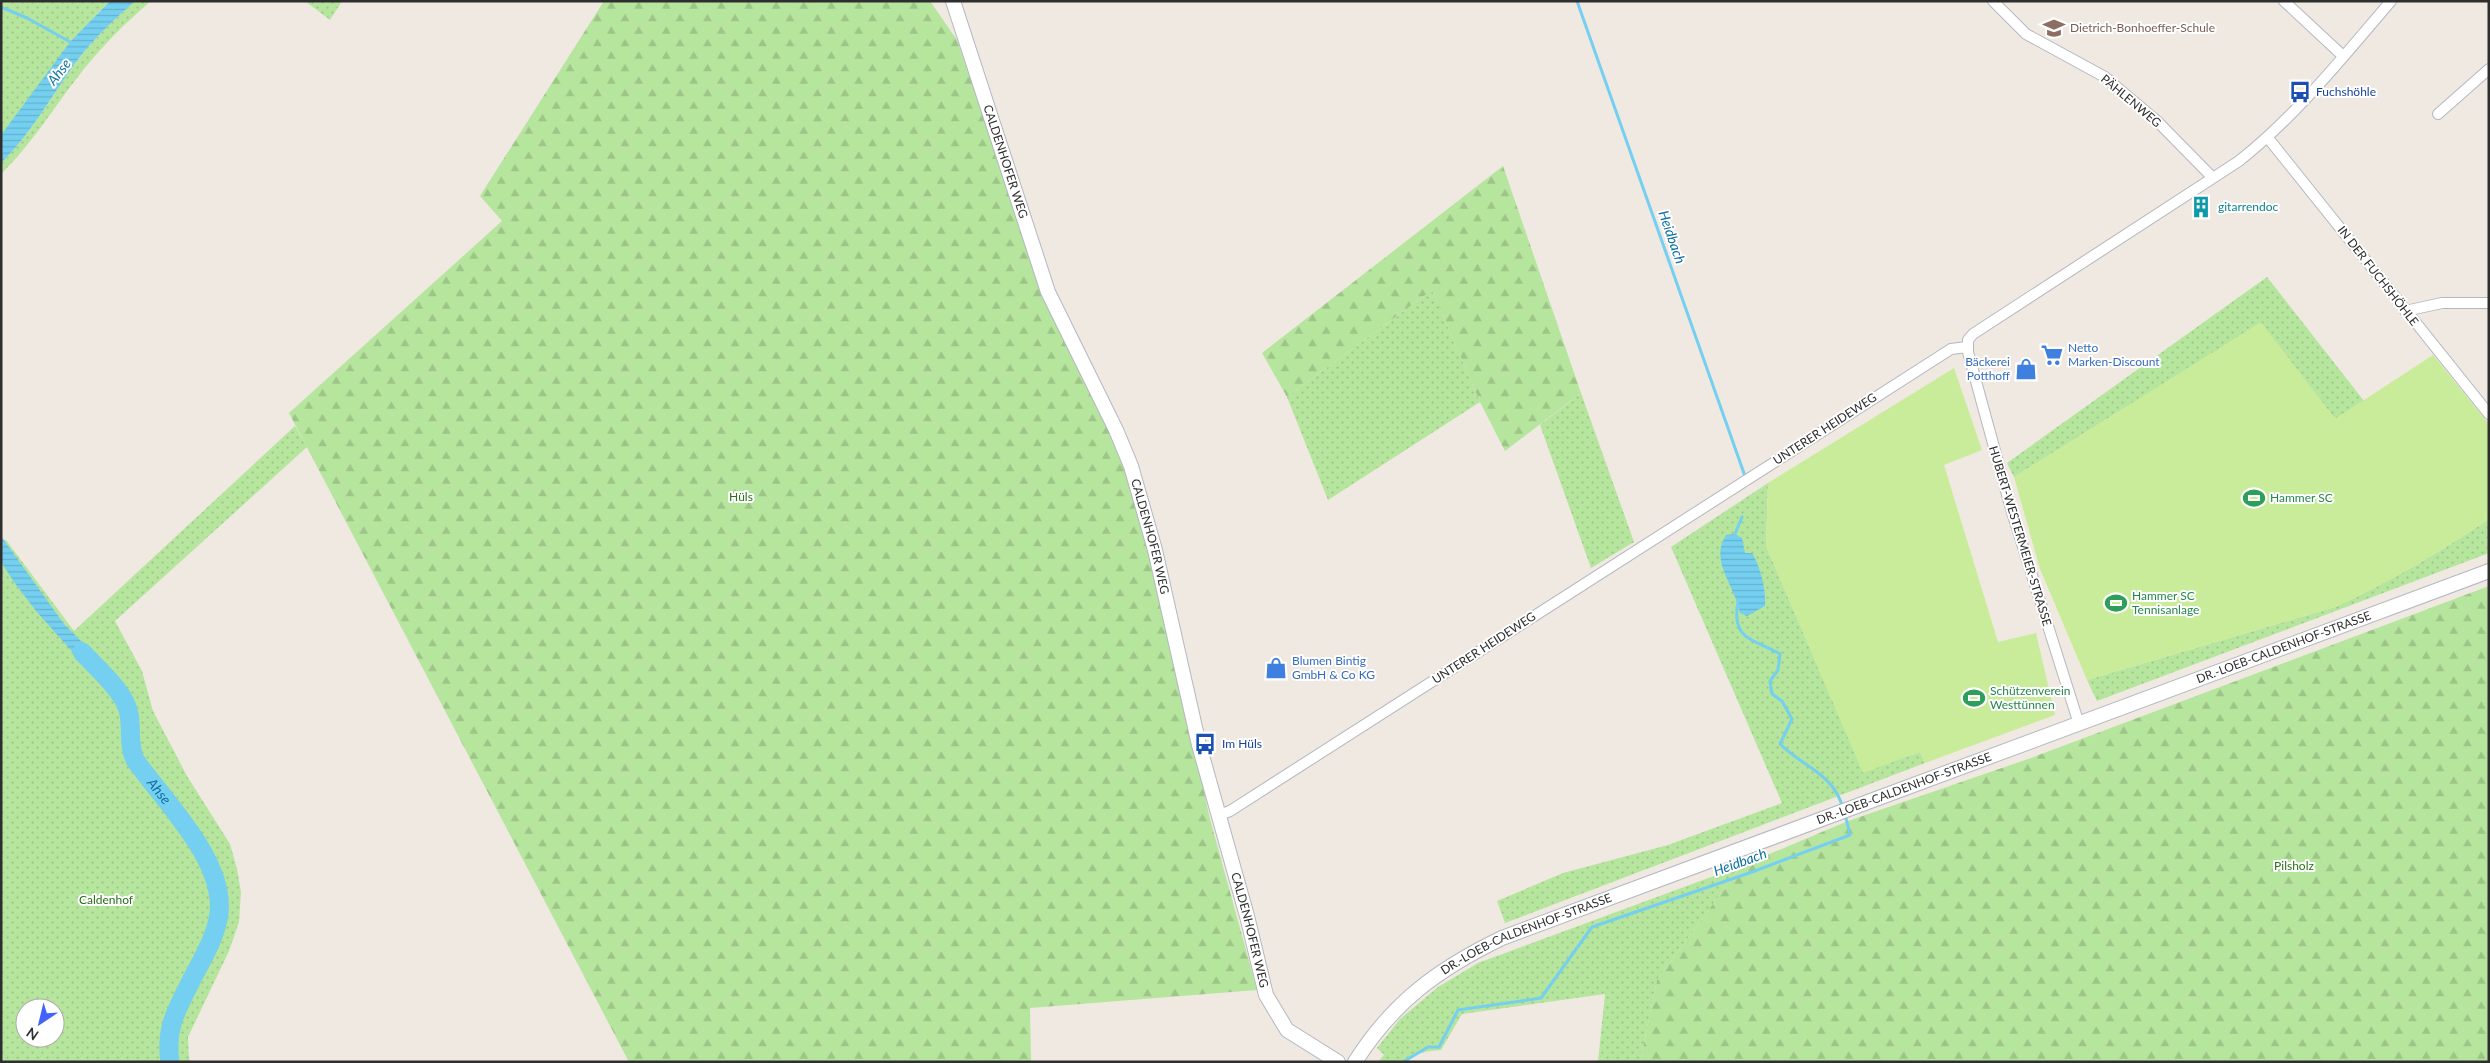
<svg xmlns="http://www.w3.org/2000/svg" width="2490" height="1063" font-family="Lato,sans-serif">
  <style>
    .grass { fill: url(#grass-dots); fill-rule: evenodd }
    .forest { fill: url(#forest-firs) }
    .pitch { fill: #c9ec9a }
    .water { fill: url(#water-rules) }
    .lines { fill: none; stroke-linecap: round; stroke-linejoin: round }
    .stream { stroke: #75cff0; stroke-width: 3 }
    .river { stroke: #75cff0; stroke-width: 19 }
    .minor-casing { stroke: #b4b7c1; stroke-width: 12 }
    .secondary-casing { stroke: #b4b7c1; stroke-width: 16 }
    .minor { stroke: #fff; stroke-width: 10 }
    .secondary { stroke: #fff; stroke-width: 14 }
    .labels { text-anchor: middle; stroke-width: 4; stroke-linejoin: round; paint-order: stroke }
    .education-label { font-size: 12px; fill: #785e54; stroke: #fff; text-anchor: start }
    .transit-label { font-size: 12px; fill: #164399; stroke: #fff; text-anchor: start }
    .street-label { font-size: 12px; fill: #2e2e2e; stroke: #fff }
    .culture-label { font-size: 12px; fill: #0d838f; stroke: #fff; text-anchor: start }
    .shop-label { font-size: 12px; fill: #366cbe; stroke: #fff; text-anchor: start }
    .park-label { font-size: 12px; fill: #2c6e1b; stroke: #fff }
    .leisure-label { font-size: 12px; fill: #27864d; stroke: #fff; text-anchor: start }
    .water-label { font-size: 14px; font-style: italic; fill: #0d6fa3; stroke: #fff }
  </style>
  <defs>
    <pattern id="grass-dots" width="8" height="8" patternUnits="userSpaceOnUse" patternTransform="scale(1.25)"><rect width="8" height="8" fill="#b6e59e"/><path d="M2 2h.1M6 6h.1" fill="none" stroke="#9dc588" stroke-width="1.8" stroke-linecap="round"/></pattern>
    <pattern id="forest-firs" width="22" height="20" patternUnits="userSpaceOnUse" patternTransform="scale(1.25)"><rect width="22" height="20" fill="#b6e59e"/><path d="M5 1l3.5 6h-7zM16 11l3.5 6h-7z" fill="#9dc588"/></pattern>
    <pattern id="water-rules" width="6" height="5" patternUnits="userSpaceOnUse" patternTransform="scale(1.25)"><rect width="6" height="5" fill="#75cff0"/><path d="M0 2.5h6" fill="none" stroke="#66b2ce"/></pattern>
  </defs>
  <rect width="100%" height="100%" fill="#efe9e1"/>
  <path class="grass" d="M1,1h109l-15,15 -94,119z
    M135,1h16c-27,23 -52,48 -74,77 -25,32 -46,67 -76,96v-11c30,-29 51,-68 75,-101 17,-23 38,-42 59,-61z
    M305,1h37l-12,19z
    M2267,277l97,124 -29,18 -74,-96 -247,154 -7,-14z
    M1432,290l48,112 -152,98 -41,-103z
    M1581,393l53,149 -43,26 -51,-143z
    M295,426l12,21 -192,174 27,50 11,40 34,65 43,68 7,25 4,23 -2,30 -10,29 -41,86 1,22 2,3h-190v-520l5,-2 68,91zM25,1008h30v30h-30z
    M1768,483l-2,63 97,226 57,-20 5,11 -420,160 -8,-22 66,-28 105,-28 114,-42 -111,-256z
    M2489,519v34l-392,148 -10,-21 248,-73c53,-24 105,-55 154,-88z
    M1741,866l-84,114 -17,82h-42l7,-68 -143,20 -21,36c-14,1 -25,2 -35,12h-28l6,-7 -7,-7 23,-29 38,-32 40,-24z"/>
  <path class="forest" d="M604,1h326l27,39 74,217 93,209 26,83 60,270 47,171 -227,18 1,54h-402l-340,-649 213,-192 -22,-25z
    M1503,166l78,227 -76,58 -25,-49 -48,-112 -145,107 -25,-44z
    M2489,586v476h-849l17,-82 84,-114 107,-45 183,-63z"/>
  <path class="pitch" d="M2261,322l74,97 98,-64 56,69v95c-49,33 -101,64 -154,88l-248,73 -47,-111 -26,-92z
    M1954,368l28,82 -38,15 54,177 38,-9 19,82 -130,48 -5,-11 -57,21 -97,-227 2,-63z"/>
  <path class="water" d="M110,1h25c-21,19 -42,38 -59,61 -24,33 -45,72 -75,101v-28l69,-93z
    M1735,534l7,4 3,15h7c9,15 14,36 13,53l-18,10 -7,-3c-5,-28 -31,-52 -14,-78z
    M1,536l63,88 40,40 -11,11 -57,-64 -22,-29 -13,-20z"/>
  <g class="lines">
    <path class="stream" d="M1577,1l169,478
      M1,7l26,11 45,25
      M1735,534l7,-17
      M1738,601c-7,39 14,37 42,53l-2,16 -8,11 2,13 10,7 10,18 -12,25c23,23 53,29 63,64
      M1403,1062l25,-15h11l19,-37 83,-12 51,-71 160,-55 98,-37 -5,-21"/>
    <path class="river" id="s1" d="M82,652c14,15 44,41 47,62 3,16 -1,30 6,46 29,41 90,100 84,153 -3,25 -18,48 -29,70 -14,28 -25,46 -20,79"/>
    <g class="minor-casing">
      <path id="minor" d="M1993,1l33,33 79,43 52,44 56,57
        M2284,1l59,55
        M2438,114l51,-45
        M2268,138l221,276
        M2405,311l37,-8h47
        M2079,724l-68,-215 -43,-157v-12l5,-6 266,-173c58,-46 104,-104 152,-160
        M1219,815l11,-4 721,-462 16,-2"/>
    </g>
    <g class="secondary-casing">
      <g id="secondary">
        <path id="s2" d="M953,1l95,291 68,138 15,36 24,84 44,195 48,171 19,79 21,35 51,32"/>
        <path id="s3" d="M1355,1062c38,-60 83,-93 147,-124l987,-367"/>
      </g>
    </g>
    <use href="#minor" class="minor"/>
    <use href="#secondary" class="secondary"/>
  </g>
  <defs>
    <g id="school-bare" transform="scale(1.725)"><path d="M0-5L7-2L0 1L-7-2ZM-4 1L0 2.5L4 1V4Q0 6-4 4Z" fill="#8d6e63" stroke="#fff" stroke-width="2.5" paint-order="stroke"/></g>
    <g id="bus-bare" transform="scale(1.725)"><path d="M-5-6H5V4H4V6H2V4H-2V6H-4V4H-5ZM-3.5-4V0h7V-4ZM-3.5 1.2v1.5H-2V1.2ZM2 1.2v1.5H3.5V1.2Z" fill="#1a4fb4" stroke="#fff" stroke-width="2.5" paint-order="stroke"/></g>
    <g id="building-bare" transform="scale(1.725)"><path d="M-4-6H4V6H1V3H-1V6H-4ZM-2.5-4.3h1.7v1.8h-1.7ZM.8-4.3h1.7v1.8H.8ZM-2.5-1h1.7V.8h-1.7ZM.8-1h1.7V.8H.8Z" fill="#0f9aa8" stroke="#fff" stroke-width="2.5" paint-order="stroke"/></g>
    <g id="supermarket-bare" transform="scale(1.725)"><path d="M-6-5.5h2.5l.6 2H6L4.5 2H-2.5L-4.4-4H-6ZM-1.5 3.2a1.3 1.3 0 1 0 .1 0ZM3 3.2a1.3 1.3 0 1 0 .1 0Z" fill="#3f7fe0" stroke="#fff" stroke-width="2.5" paint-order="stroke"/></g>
    <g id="shop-bare" transform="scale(1.725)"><path d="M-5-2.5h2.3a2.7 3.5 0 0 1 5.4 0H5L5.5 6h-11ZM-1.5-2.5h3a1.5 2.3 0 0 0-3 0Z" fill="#3f7fe0" stroke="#fff" stroke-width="2.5" paint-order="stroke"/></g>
    <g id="stadium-bare" transform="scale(1.725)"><path d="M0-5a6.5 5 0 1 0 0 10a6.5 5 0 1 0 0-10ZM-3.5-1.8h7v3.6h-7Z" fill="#2e9e5b" stroke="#fff" stroke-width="2.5" paint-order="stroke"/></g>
  </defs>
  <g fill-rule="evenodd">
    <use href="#school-bare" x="2054" y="28"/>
    <use href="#bus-bare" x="2300" y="92"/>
    <use href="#building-bare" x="2201" y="207"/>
    <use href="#supermarket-bare" x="2052" y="355"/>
    <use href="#shop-bare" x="2026" y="369"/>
    <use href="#stadium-bare" x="2254" y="498"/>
    <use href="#stadium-bare" x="2116" y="603"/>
    <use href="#shop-bare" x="1276" y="668"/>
    <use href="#stadium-bare" x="1974" y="698"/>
    <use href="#bus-bare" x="1205" y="744"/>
  </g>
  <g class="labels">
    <g class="education-label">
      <text x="2070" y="32">Dietrich-Bonhoeffer-Schule</text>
    </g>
    <g class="transit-label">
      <text x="2316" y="96">Fuchshöhle</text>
      <text x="1222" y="748">Im Hüls</text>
    </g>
    <g class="street-label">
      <text transform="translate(2131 101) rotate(40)" y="4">PÄHLENWEG</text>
      <text dy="4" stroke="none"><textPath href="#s2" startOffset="169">CALDENHOFER WEG</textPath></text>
      <text transform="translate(2378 276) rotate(52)" y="4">IN DER FUCHSHÖHLE</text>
      <text transform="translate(1825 429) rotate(-33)" y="4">UNTERER HEIDEWEG</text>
      <text transform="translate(2020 536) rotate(73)" y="4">HUBERT-WESTERMEIER-STRASSE</text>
      <text dy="4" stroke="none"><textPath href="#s2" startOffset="572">CALDENHOFER WEG</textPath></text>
      <text transform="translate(1484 648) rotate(-33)" y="4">UNTERER HEIDEWEG</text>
      <text dy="4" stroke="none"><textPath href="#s3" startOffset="1029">DR.-LOEB-CALDENHOF-STRASSE</textPath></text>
      <text dy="4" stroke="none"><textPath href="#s3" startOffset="624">DR.-LOEB-CALDENHOF-STRASSE</textPath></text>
      <text dy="4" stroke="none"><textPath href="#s2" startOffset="978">CALDENHOFER WEG</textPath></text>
      <text dy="4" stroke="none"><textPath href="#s3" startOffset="219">DR.-LOEB-CALDENHOF-STRASSE</textPath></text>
    </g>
    <g class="culture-label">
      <text x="2218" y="211">gitarrendoc</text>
    </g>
    <g class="shop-label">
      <text x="2068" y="352">Netto<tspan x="2068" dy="14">Marken-Discount</tspan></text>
      <text x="2010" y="366" text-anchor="end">Bäckerei<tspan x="2010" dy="14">Potthoff</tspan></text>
      <text x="1292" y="665">Blumen Bintig<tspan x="1292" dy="14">GmbH &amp; Co KG</tspan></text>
    </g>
    <g class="park-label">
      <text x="741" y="501">Hüls</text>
      <text x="2294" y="870">Pilsholz</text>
      <text x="106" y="904">Caldenhof</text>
    </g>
    <g class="leisure-label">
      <text x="2270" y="502">Hammer SC</text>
      <text x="2132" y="600">Hammer SC<tspan x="2132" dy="14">Tennisanlage</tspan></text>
      <text x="1990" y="695">Schützenverein<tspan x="1990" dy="14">Westtünnen</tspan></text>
    </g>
    <g class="water-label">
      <text transform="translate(59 72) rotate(-52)" y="5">Ahse</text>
      <text transform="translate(1672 237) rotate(71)" y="5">Heidbach</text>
      <text dy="5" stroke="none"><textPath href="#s1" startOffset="165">Ahse</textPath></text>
      <text transform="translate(1740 862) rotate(-20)" y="5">Heidbach</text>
    </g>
  </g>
  <rect width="2490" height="1063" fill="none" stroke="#2e2e2e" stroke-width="5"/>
  <g transform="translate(40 1023) rotate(215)"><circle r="24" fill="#ffffff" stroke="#ababab"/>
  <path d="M0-4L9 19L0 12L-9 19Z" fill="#4264fb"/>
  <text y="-8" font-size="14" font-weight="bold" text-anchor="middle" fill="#2e2e2e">N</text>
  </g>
</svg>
